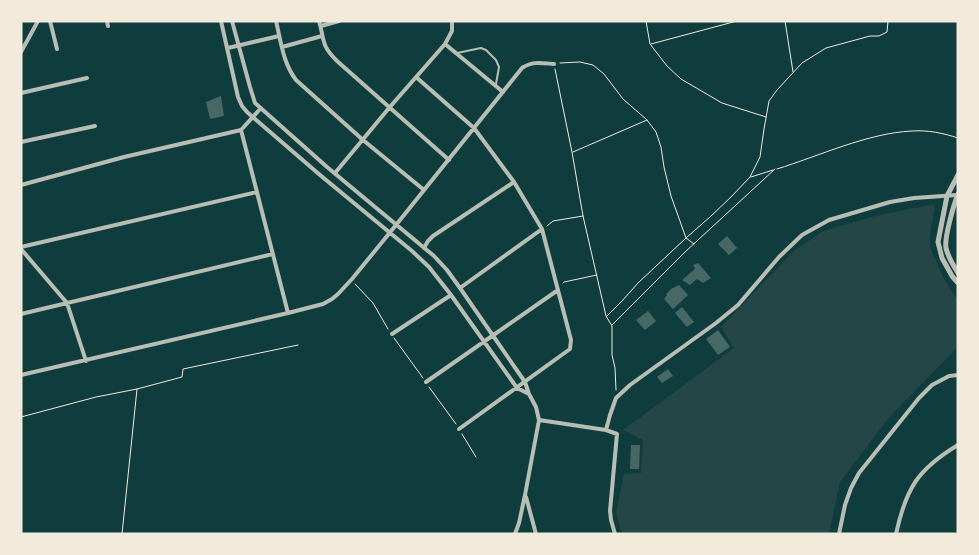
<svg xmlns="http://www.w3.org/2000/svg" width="979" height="555" font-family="Raleway,sans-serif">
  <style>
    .green { fill: #244646 }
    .building { fill: #486865 }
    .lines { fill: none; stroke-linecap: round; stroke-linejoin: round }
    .path { stroke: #f1e9da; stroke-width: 1 }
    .service { stroke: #b8beb3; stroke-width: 2 }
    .minor { stroke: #b8beb3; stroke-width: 4 }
    .tertiary { stroke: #b8beb3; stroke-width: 5 }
  </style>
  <rect width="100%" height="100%" fill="#0f3d3e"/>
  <path class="green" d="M935,204l-5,32v11l13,30 15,24v46l-67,68 -51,67 -11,52h-207l-6,-22 8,-38 17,-1 2,-33 -20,-10 111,-82 -13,-21 74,-77 28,-19 52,-15z"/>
  <path class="building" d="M221,96l3,20 -14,3 -4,-17z
    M727,236l10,12 -8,7 -11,-11z
    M698,263l13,15 -8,5 -6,-4 -7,6 -8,-5 13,-11 -2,-4z
    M679,285l9,10 -15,14 -9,-10 3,-4 -1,-1 5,-5z
    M682,307l12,15 -7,5 -12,-14z
    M648,311l8,10 -11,9 -9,-10z
    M718,330l12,17 -12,8 -12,-16z
    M668,369l5,7 -11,7 -5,-6z
    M631,445h9l-1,24h-9z"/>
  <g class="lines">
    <path class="path" d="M646,21l4,23 17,22 14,13 41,24 44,14
      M785,21l8,51
      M651,44l86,-23
      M560,63l20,-1 13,3 11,9 19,25 24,21 9,12 5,15 3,20 7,29 15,42 8,6
      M555,69l17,83 11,64 23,100 6,10v29l3,13 1,22
      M573,152l74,-32
      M777,169c42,-13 91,-36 135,-38 16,-1 31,2 46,7
      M751,177l22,-7
      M547,226l6,-5 30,-5
      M563,283l1,-1 33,-7
      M355,284l18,19 15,26
      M607,316l15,-15 16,-18 48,-45 25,-22 20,-19 19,-20 10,-20 4,-28 5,-28 8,-11 25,-27 24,-15 44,-12h9l8,-4 1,-11
      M612,325l73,-73 90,-83
      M394,338l29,40
      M429,387l27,37
      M21,417l75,-20 41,-8 45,-12 1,-8 115,-24
      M462,434l14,23
      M122,534l15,-145"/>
    <path class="service" d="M457,53l24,-5 5,2 10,10 3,7 -3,17"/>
    <path class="minor" d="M50,21l7,28
      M107,21l1,5
      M221,21l17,76 4,9 5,6 73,63 92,76 17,16 22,28 66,93 12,6
      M232,21l18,66 5,16 72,64 107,89 13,14 13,18 65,94 4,12 7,13 3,13 -14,75 -6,28 -4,11
      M276,21c5,21 7,42 20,59l67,60 61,50
      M319,21c6,21 2,24 18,40l112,99
      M321,26l18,-5
      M445,44l58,48
      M282,47l40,-11
      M228,48l51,-12
      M21,52l17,-31
      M416,77l58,51 40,54 28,47 29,111 -1,9 -111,80
      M21,93l66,-15
      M241,130l47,183
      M21,142l74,-16
      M335,173l54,-65 56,-64 7,-13v-10
      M21,185l103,-28 117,-27 20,-22
      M21,247l236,-55
      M424,248l4,-7 5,-5 81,-54
      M21,249l46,54 19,58
      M460,288l82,-59
      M21,314l252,-60
      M392,334l59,-39
      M21,375l267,-62 35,-9 9,-5 6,-5 14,-15 44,-54 126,-157c10,-7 20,-5 32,-4
      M426,382l132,-92
      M539,420l67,10 11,4 -7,77 1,9 4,14
      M606,430l4,-15 6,-17 14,-13 86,-62 22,-18 41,-48 23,-22 27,-15 61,-18 24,-4 43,-3
      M526,497l10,37
      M839,534l6,-29 6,-17 8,-15 60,-75 13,-13 17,-9 9,-1
      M896,534c10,-46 22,-65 62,-89"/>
    <path class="tertiary" d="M958,175l-11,21 -9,46 4,16 10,18 6,7
      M958,194c-4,10 -14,44 -12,54 2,9 7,17 12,25"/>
  </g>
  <rect width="979" height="555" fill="none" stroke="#f1e9da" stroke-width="45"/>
</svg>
